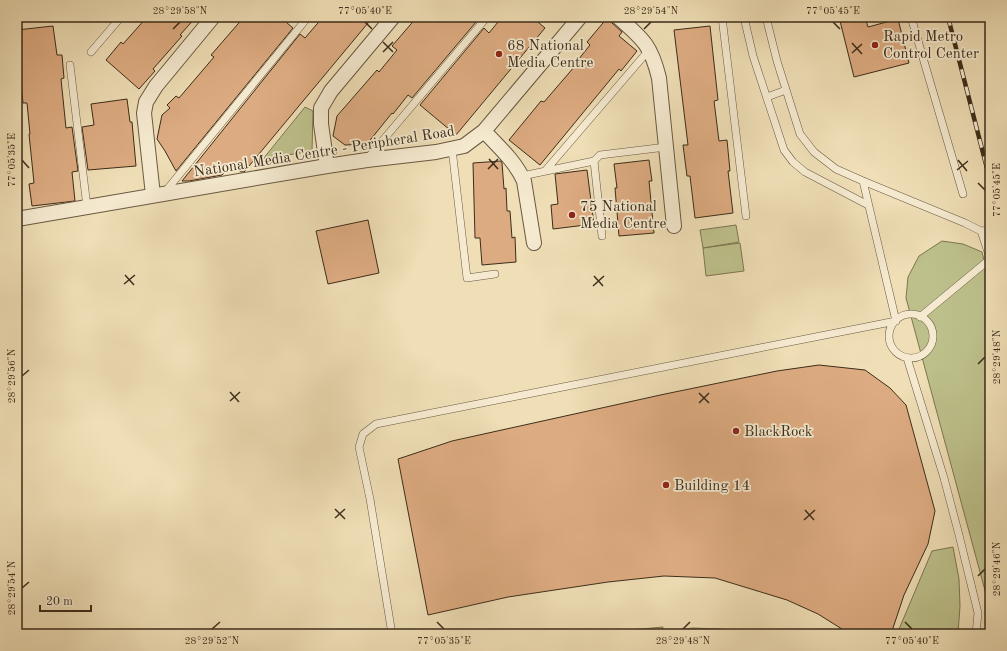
<svg xmlns="http://www.w3.org/2000/svg" width="1007" height="651" font-family="'Old Standard TT',serif">
  <style>
    .green { fill: #bdc08b; stroke: #7c7652 }
    .building { fill: #ddab81; stroke: #3c2d1a }
    .lines { fill: none; stroke-linecap: round; stroke-linejoin: round }
    .service-casing { stroke: #695941; stroke-width: 8 }
    .minor-casing { stroke: #695941; stroke-width: 16 }
    .service { stroke: #f5ead0; stroke-width: 7 }
    .minor { stroke: #f5ead0; stroke-width: 14 }
    .rail-casing { stroke: #3c2d1a; stroke-width: 4.5 }
    .rail { stroke: #f5ead0; stroke-width: 3; stroke-dasharray: 9; stroke-linecap: butt }
    .ticks { fill: none; stroke: #3c2d1a; stroke-width: 1.5 }
    .poi-dot { fill: #8f2418; stroke: #f5ead0; stroke-width: 1.5 }
    .labels { text-anchor: middle; stroke-width: 3.5; stroke-linejoin: round; paint-order: stroke }
    .poi-label { font-size: 15px; fill: #3c2d1a; stroke: #f5ead0; text-anchor: start }
    .street-label { font-size: 15px; fill: #3c2d1a; stroke: #f5ead0 }
    .neatline { fill: none; stroke: #3c2d1a; stroke-width: 1.5 }
    .ticks-label { font-size: 10px; text-anchor: middle; fill: #3c2d1a }
  </style>
  <rect width="100%" height="100%" fill="#efdeb6"/>
  <filter id="stains"><feTurbulence type="fractalNoise" baseFrequency=".005" numOctaves="4"/><feColorMatrix values="0 0 0 0 .2 0 0 0 0 .09 0 0 0 0 .02 0 0 0 .5 -.17"/></filter>
  <radialGradient id="worn" r=".72"><stop offset=".6" stop-color="#630" stop-opacity="0"/><stop offset="1" stop-color="#630" stop-opacity=".3"/></radialGradient>
  <path class="green" d="M305,107l8,4 -1,40 -49,8z
    M736,225l3,17 -36,6 -3,-18z
    M942,241l21,3 19,8 8,32v325l-84,-311 2,-21 11,-21z
    M740,243l4,28 -38,5 -3,-28z
    M953,547l6,32 1,27 -2,28h-61l35,-83z
    M663,627l-1,7h-75z
    M693,628l27,1 19,5h-66l1,-4z"/>
  <path class="building" d="M147,17h49l-16,18 2,1 -29,33 2,2 -16,18 -33,-29 15,-18 2,2z
    M244,17h36l13,11 -117,143 -11,-20 -8,-12 5,-24 8,-7 -3,-3 9,-9 3,2 35,-41 -3,-2z
    M323,17h50l-129,155h-3l-10,-8 -9,11 -33,6h-7l118,-147 5,4z
    M417,17h53l6,5 -64,76 -4,-3 -15,19 -1,-1 -25,31 -22,1 -12,-9 4,-20 40,-46 2,2 18,-22 -5,-4z
    M502,17h30l13,11 -89,107 -36,-30 64,-77 5,5z
    M608,17h2l2,6 10,9 -3,4 18,15 -16,20 -2,-2 -79,96 -31,-25 32,-39 3,1 31,-36 -1,-1 16,-20 -3,-3z
    M839,17h26l3,10 30,-8 11,44 -55,14z
    M53,26l4,29h5l2,23 -3,1 5,49 6,-1 6,44 -6,1 3,29 -43,5 -3,-22 5,-1 -5,-49h1l-3,-31h-4l-2,-20h-2l-2,-28v-25z
    M710,26l8,74 -4,1 5,40 8,-1 3,31h-2l5,42 -38,5 -5,-42h-3l-4,-31h5l-14,-115z
    M127,99l3,23h2l4,44 -48,4 -6,-43 12,-2 -3,-21z
    M649,160l3,21h-3l5,52 -35,3 -4,-48h2l-3,-24z
    M501,161l1,2 2,26 2,-1 1,23h3l2,27 3,-1 1,25 -34,3 -2,-27h-5l-2,-75z
    M587,170l7,54 -41,5 -2,-24 7,-1 -3,-30z
    M368,220l11,53 -51,11 -12,-53z
    M819,365l46,5 25,18 16,17 29,106 -7,33 -24,51 -13,39h-41l-32,-20 -31,-14 -72,-22 -51,-2 -56,6 -100,15 -80,18 -30,-156 54,-18 213,-47 112,-23z"/>
  <g class="lines">
    <g class="service-casing">
      <path id="service" d="M722,17l24,199
        M744,17l9,39 31,94 9,12 12,10 63,33
        M766,17l11,44 23,73 14,18 22,17 27,12 102,42 16,8 9,-1
        M911,17l52,177
        M91,52l30,-35
        M70,65l17,142
        M767,97l19,-7
        M452,149l15,129 28,-4
        M367,159l120,-142
        M594,161l8,75
        M545,171l104,-121
        M522,176l72,-15 6,-6 66,-8
        M165,192l143,-175
        M981,231l9,27
        M889 336a22 22 0 1 1 44 0a22 22 0 1 1-44 0Z
        M920,317l70,-58
        M907,358l37,120 15,57 19,78 -2,21
        M392,634l-22,-135 -11,-52 4,-13 13,-10 520,-103 -33,-140"/>
    </g>
    <g class="minor-casing">
      <path id="minor" d="M618,17c25,22 33,28 41,61l15,148
        M484,131c15,16 31,30 40,50l10,62
        M327,166l-6,-42v-16l10,-17 62,-74
        M153,195l-9,-82 2,-11 10,-16 57,-69
        M17,219l310,-53 40,-6 69,-8 28,-6 20,-15 96,-114"/>
    </g>
    <use href="#service" class="service"/>
    <use href="#minor" class="minor"/>
    <g class="rail-casing">
      <path id="rail" d="M948,17l42,163"/>
    </g>
    <use href="#rail" class="rail"/>
  </g>
  <path class="ticks" d="M365,22l7,7M833,22l7,7M173,29l7,-7M644,29l7,-7M383,42l10,10M852,43l10,11M383,52l10,-10M852,53l10,-9M489,159l9,10M22,160l7,8M958,160l9,11M488,169l10,-10M957,170l11,-9M978,183l7,7M125,275l9,10M594,276l9,10M124,284l11,-9M593,286l11,-10M978,364l7,-7M22,376l7,-6M230,392l9,10M699,393l10,10M230,401l10,-9M699,403l10,-10M335,509l10,10M805,510l9,10M335,518l10,-9M804,520l11,-10M978,576l7,-7M22,588l7,-6M437,622l7,7M905,622l7,7M212,629l8,-7M683,629l7,-7"/>
  <g class="poi-dot">
    <circle cx="875" cy="45" r="4"/>
    <circle cx="499" cy="54" r="4"/>
    <circle cx="572" cy="215" r="4"/>
    <circle cx="736" cy="431" r="4"/>
    <circle cx="666" cy="485" r="4"/>
  </g>
  <g class="labels">
    <g class="poi-label">
      <text x="883" y="41">Rapid Metro<tspan x="883" dy="17">Control Center</tspan></text>
      <text x="507" y="50">68 National<tspan x="507" dy="17">Media Centre</tspan></text>
      <text x="580" y="211">75 National<tspan x="580" dy="17">Media Centre</tspan></text>
      <text x="744" y="436">BlackRock</text>
      <text x="674" y="490">Building 14</text>
    </g>
    <g class="street-label">
      <text transform="translate(324 151) rotate(-9)" y="5">National Media Centre - Peripheral Road</text>
    </g>
  </g>
  <rect width="1007" height="651" fill="none" stroke="#efdeb6" stroke-width="44"/>
  <path d="M40 605v6h51v-6" fill="none" stroke="#3c2d1a" stroke-width="2"/>
  <text x="46" y="605" font-size="12" fill="#3c2d1a" stroke="#f5ead0" stroke-width="3" paint-order="stroke">20 m</text>
  <rect x="22" y="22" width="963" height="607" class="neatline"/>
  <g class="ticks-label">
    <text x="180" y="14">28°29'58"N</text>
    <text x="365" y="14">77°05'40"E</text>
    <text x="651" y="14">28°29'54"N</text>
    <text x="833" y="14">77°05'45"E</text>
    <text transform="translate(11 160) rotate(-90)" y="4">77°05'35"E</text>
    <text transform="translate(996 190) rotate(-90)" y="4">77°05'45"E</text>
    <text transform="translate(996 357) rotate(-90)" y="4">28°29'48"N</text>
    <text transform="translate(11 376) rotate(-90)" y="4">28°29'56"N</text>
    <text transform="translate(996 569) rotate(-90)" y="4">28°29'46"N</text>
    <text transform="translate(11 588) rotate(-90)" y="4">28°29'54"N</text>
    <text x="212" y="644">28°29'52"N</text>
    <text x="444" y="644">77°05'35"E</text>
    <text x="683" y="644">28°29'48"N</text>
    <text x="912" y="644">77°05'40"E</text>
  </g>
  <rect width="100%" height="100%" filter="url(#stains)"/>
  <rect width="100%" height="100%" fill="url(#worn)"/>
</svg>
